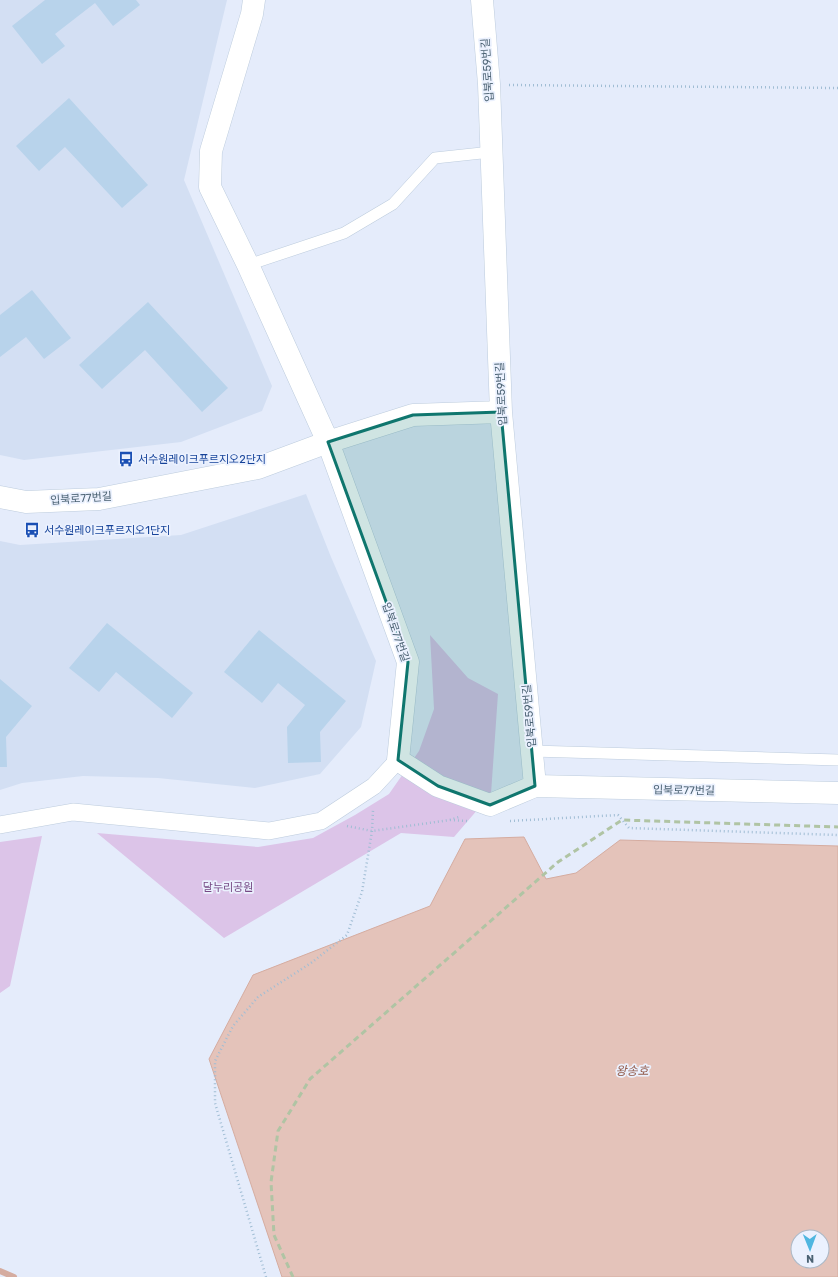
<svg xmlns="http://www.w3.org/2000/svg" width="838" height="1277" font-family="Rubik,'Noto Sans KR',sans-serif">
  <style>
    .residential { fill: #d3dff3 }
    .green { fill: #dcc4e8 }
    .water { fill: #e4c3ba; stroke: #d5aca0; fill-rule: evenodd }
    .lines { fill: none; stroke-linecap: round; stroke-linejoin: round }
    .stream { stroke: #d5aca0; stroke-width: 6 }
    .building { fill: #b8d3eb }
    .service-casing { stroke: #bdccdd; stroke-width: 12 }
    .pedestrian-casing { stroke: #bdccdd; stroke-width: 18 }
    .minor-casing { stroke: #bdccdd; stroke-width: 23 }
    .tertiary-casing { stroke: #bdccdd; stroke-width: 23 }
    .path { stroke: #a0bdd4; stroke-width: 2.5; stroke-dasharray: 1 3; stroke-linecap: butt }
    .service { stroke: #fff; stroke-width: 11 }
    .pedestrian { stroke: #fff; stroke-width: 17 }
    .minor { stroke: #fff; stroke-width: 22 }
    .tertiary { stroke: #fff; stroke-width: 22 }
    .rail { stroke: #b0c4a4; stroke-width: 3; stroke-dasharray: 6 4; stroke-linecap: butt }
    .marked { fill: #0f766e; fill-opacity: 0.2; stroke: #0f766e; stroke-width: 3; stroke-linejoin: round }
    .labels { text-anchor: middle; stroke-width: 3.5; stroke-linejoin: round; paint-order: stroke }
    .street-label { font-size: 11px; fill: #4b6273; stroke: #ebf1fe }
    .transit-label { font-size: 11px; fill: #164399; stroke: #ebf1fe; text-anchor: start }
    .park-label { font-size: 11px; fill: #764984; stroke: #ebf1fe }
    .water-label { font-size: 12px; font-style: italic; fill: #935c4c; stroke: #ebf1fe }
  </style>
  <rect width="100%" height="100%" fill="#e5ecfb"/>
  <path class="residential" d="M0,0h227l-43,180 88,206 -10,25 -81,31 -157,18 -24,-5z
    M306,494l25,63 45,104 -15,66 -41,47 -65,14 -97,-10 -75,-2 -61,7 -22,7v-249l20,4 161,-10z"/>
  <path class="green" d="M430,635l38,43 30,16 -7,100 -37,43 -53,-4 -177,105 -127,-105 161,14 55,-9 42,-23 34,-21 30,-43 15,-42z
    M42,836l-32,150 -10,7v-151z"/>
  <path class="water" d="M524,837l22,42 30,-6 44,-33 218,6v431h-556l-73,-218 44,-84 177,-69 35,-67zM798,1237h24v24h-24z"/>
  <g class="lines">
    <path class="stream" d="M0,1271l14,6"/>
  </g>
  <path class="building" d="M45,0h91l4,5 -27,21 -18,-23 -40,31 10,12 -23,18 -30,-38z
    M69,98l79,87 -26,23 -57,-61 -26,24 -23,-25z
    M32,290l39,48 -27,21 -18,-22 -26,20v-42z
    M148,302l80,86 -26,24 -57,-62 -43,39 -23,-24z
    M107,623l86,70 -21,25 -56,-46 -17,20 -30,-24z
    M259,630l87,71 -26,31 1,30 -33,1 -1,-36 18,-22 -27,-22 -16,20 -38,-31z
    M0,679l32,27 -26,31 1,30h-7z"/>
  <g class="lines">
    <g class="service-casing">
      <path id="service" d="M248,265l96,-32 49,-29 42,-46 56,-6
        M532,751l306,9"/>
    </g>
    <g class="pedestrian-casing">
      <path id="pedestrian" d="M0,825l73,-13 196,19 52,-10 53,-35 24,-26"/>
    </g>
    <g class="minor-casing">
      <path id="minor" d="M254,0l-2,14 -41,137 -1,36 38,78 80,177 80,220 -10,98 40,26 52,19 45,-19 303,7
        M482,0l7,84 12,328 34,374
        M328,442l85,-27 88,-3"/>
    </g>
    <g class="tertiary-casing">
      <path id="tertiary" d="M0,497l26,5 73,-3 159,-31 70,-26"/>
    </g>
    <path class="path" d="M509,85l329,3
      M450,820l17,1
      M510,821l108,-6 11,13 209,7
      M347,826l25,5 78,-11 9,-3
      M266,1277l-51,-174v-42l18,-35 25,-29 53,-34 36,-28 15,-43 10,-61 1,-21"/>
    <use href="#service" class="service"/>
    <use href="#pedestrian" class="pedestrian"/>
    <use href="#minor" class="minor"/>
    <use href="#tertiary" class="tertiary"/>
    <path class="rail" d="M293,1277l-19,-42 -3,-53 7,-51 32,-52 248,-217 64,-42 216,7"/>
  </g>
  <path class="marked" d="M501,412l34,374 -45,19 -52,-19 -40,-26 10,-98 -80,-220 85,-27z"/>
  <defs>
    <g id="bus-bare" transform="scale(1.2)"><path d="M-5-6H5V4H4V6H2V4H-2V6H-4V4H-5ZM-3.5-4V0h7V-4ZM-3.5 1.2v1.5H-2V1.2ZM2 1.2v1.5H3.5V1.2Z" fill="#1a4fb4" stroke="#ebf1fe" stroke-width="2.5" paint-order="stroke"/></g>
  </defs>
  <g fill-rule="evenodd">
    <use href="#bus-bare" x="126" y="459"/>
    <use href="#bus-bare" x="32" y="530"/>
  </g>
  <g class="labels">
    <g class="street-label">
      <text transform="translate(487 70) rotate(-94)" y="4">입북로59번길</text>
      <text transform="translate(501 394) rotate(-93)" y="4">입북로59번길</text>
      <text transform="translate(81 498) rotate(-4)" y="4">입북로77번길</text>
      <text transform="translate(396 632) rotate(71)" y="4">입북로77번길</text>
      <text transform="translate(529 716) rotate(-95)" y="4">입북로59번길</text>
      <text transform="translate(684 790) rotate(1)" y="4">입북로77번길</text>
    </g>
    <g class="transit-label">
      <text x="138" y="463">서수원레이크푸르지오2단지</text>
      <text x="44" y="534">서수원레이크푸르지오1단지</text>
    </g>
    <g class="park-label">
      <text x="228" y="891">달누리공원</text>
    </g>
    <g class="water-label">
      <text x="632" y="1075">왕송호</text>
    </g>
  </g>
  <g transform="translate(810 1249) rotate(179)"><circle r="19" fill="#ebf1fe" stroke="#abb8c6"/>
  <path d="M0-3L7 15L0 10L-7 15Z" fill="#4fb6e0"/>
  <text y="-6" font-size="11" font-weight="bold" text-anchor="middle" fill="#4b6273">N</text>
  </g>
</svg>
